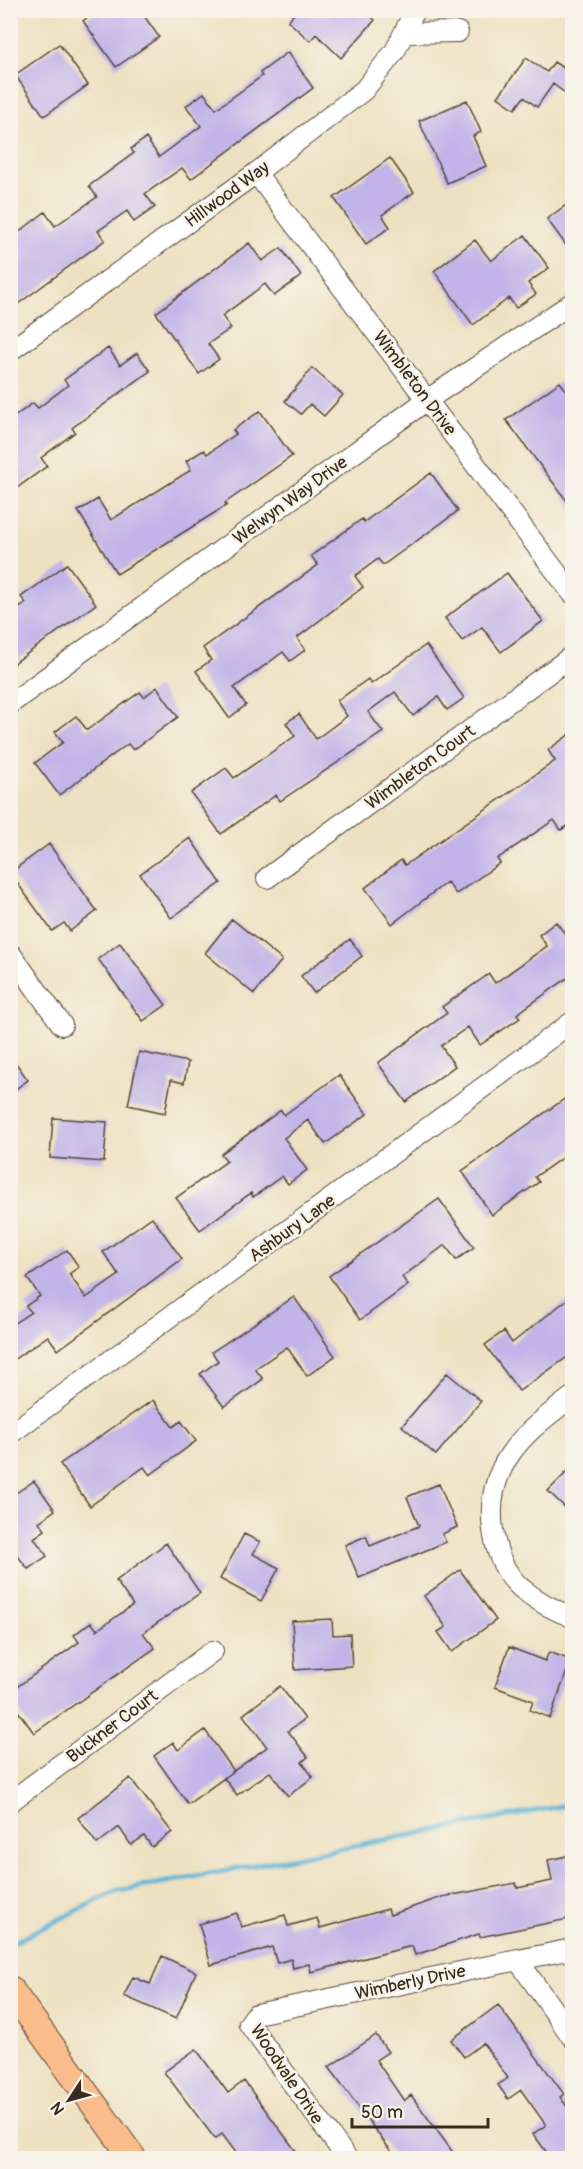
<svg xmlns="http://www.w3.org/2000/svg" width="583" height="2169" font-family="Pangolin,sans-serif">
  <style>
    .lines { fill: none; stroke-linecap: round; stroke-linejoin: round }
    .stream { stroke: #57b3d5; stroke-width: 5 }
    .building { fill: #c2b4e8 }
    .minor-casing { stroke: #564536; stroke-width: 22 }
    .major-casing { stroke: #564536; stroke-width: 28 }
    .minor { stroke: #fff; stroke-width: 20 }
    .major { stroke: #f9bc8a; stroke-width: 26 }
    .labels { text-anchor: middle; stroke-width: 5; stroke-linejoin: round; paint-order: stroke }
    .street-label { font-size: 18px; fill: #3b2a1e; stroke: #f7f3e8 }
  </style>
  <rect width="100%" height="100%" fill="#f7f3e8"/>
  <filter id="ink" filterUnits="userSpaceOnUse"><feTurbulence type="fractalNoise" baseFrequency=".0167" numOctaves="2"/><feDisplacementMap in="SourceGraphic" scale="12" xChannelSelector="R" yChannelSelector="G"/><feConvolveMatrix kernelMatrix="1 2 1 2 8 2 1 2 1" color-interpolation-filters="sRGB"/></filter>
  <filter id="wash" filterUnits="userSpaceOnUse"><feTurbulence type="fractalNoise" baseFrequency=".008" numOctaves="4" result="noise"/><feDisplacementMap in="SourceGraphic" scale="24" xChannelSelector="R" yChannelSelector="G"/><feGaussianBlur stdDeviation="1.35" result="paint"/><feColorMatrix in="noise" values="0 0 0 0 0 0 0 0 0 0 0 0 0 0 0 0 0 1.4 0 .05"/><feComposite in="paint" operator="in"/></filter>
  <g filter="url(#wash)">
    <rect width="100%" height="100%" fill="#ede1c1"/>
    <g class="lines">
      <path class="stream" d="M10,1944l104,-52 458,-88"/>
    </g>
    <g id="blocks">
      <path class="building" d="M98,10h42l19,27 -43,30 -33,-46z
        M297,10h67l11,10 -34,38 -25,-24 -6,7 -22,-20z
        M59,44l29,41 -44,31 -29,-41z
        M288,52l25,36 -122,91 -9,-11 -37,26 10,13 -21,15 -7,-11 -29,20 7,9 -87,64 -8,-11v-54l35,-27 10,14 42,-29 -8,-11 45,-33 -3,-4 15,-11 13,19 42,-31 -15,-20 18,-13 12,16 46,-33 -2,-3z
        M526,58l21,14 7,-10 19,12v25l-20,-15 -16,23 -13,-10 -9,12 -17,-12z
        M467,100l14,32 -8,4 13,30 -39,17 -28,-62z
        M390,158l24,34 -32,23 8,12 -24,17 -32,-46z
        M573,200v55l-26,-36z
        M525,235l24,33 -21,15 8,11 -20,14 -7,-10 -36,27 -39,-54 41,-31 16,21z
        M249,243l13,18 19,-13 20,28 -27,20 -9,-12 -43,32 9,12 -23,16 11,15 -20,15 -43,-61z
        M108,348l12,17 17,-12 13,18 -78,57 3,4 -34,26 6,8 -37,27v-73l23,-17 5,5 30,-23 -4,-5z
        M312,368l31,27 -19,21 -14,-12 -9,10 -16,-13z
        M560,382l13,18v109l-67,-89z
        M260,411l32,45 -67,47 2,2 -110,69 -39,-63 20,-12 13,21 80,-50 -5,-9 18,-11 3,4 29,-20 -3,-4z
        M431,473l27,38 -75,54 -5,-6 -23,17 8,11 -66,51 8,12 -15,11 -7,-9 -49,36 12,17 -17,13 -33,-47 15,-11 -8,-12 115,-83 -7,-9 51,-37 2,3z
        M67,564l29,40 -86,62v-51l16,-12 -5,-6z
        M507,573l36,48 -42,31 -19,-25 -20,14 -17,-23z
        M426,645l38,53 -17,12 -9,-13 -25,19 -18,-24 -27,20 15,20 -103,69 -4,-6 -55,39 -30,-41 35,-25 8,10 61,-42 -9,-13 13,-9 17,25 31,-23 -10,-15 31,-22 3,5z
        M157,687l21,30 -45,33 -5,-6 -69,51 -24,-32 28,-21 -8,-10 21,-16 11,14 53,-38 4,5z
        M573,732v91l-12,7 -7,-10 -57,39 3,4 -44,31 -9,-12 -55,42 -27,-36 36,-28 4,5 150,-104 -7,-11z
        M190,838l31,45 -50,35 -31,-44z
        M49,844l48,67 -27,20 -6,-8 -12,8 -42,-58z
        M232,919l50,41 -28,34 -49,-41z
        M556,922l17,22v30l-56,40 3,4 -40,27 -12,-18 -27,19 14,20 -49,36 -28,-39 69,-50 -5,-6 47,-33 6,9 52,-37 -8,-11z
        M350,939l12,17 -48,37 -13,-17z
        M120,943l46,62 -23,16 -45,-62z
        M139,1052l49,10 -4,21 -13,-3 -6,33 -37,-8z
        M10,1055l18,25 -18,13z
        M339,1075l28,39 -42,30 -17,-24 -24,18 23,32 -19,14 -6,-8 -29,21 -2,-4 -51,37 -24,-32 51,-37 -6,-7 60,-44 3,5z
        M573,1093v57l-38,27 4,5 -47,33 -30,-44z
        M53,1118l54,4 -3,40 -54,-4z
        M439,1199l35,48 -18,13 -11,-15 -43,32 6,8 -48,35 -31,-44z
        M152,1217l30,42 -124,91 -10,-14 -38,26v-36l21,-14 -5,-6 14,-10 -13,-18 40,-28 12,17 -10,7 17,24 33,-23 -16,-23z
        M573,1295v58l-54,38 -34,-46 19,-14 8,12z
        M294,1297l41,59 -28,20 -20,-29 -32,22 8,10 -39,28 -24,-33 18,-13 -6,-9z
        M447,1373l34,28 -45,54 -34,-29z
        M153,1400l20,27 8,-6 15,20 -46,34 -6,-8 -54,39 -30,-42z
        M573,1466v49l-25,-24z
        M34,1481l21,29 -16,12 6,8 -11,8 13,18 -19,13 -18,-23v-49z
        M439,1484l18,43 -15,7 4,8 -87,36 -14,-33 21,-9 4,10 49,-20 -12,-29z
        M244,1534l16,8 -7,12 26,14 -18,33 -41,-22z
        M166,1543l34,50 -57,40 12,15 -121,85 -24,-33v-8l69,-50 -5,-7 17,-13 6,8 36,-25 -17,-24z
        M460,1570l36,50 -44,32 -14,-20 8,-5 -22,-31z
        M332,1619l1,16 17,-1 2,32 -57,4 -3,-49z
        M509,1647l36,14 4,-9 22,8 -21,58 -20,-8 3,-9 -38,-14z
        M280,1686l25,33 -17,12 20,26 -6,5 11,15 -25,19 -18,-24 -33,23 -13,-17 43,-31 -24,-32z
        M205,1730l29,41 -46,33 -34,-48 19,-14 5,8z
        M130,1778l42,54 -20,15 -8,-11 -13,9 -12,-18 -22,17 -19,-26z
        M567,1856l6,27v35l-93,19 -1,-3 -64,21 -3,-9 -101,26 -2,-8 -16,4 -2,-9 -14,4 -5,-16 -61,18 -12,-41 38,-11 4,14 44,-12 3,11 29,-8 3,10 68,-19 2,6 52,-18 74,-14 1,5 35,-7 -4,-21z
        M162,1956l34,16 -20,47 -52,-23 9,-19 17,7z
        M498,2005l66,89 -4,3 13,18v43h-22l-18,-24 13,-9 -25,-35 -13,9 -10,-14 10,-7 -25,-35 -19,14 -13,-17z
        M376,2035l12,17 -12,8 28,41 7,-6 46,63h-61l-67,-91z
        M196,2049l32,44 16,-12 57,77h-61l-18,-24 -7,5 -51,-67z"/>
    </g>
  </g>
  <g filter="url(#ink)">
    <use href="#blocks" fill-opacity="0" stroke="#564536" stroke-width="1.5"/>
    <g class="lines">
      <g class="minor-casing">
        <path id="minor" d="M405,33l53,-1
          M256,173l316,420
          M10,351l246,-178 108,-83 31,-39 20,-41
          M10,704l417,-304 145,-97
          M267,878l305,-222
          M10,953l52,72
          M572,1397c-26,20 -56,41 -70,71 -18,36 -12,92 19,120 16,13 32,22 51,29
          M10,1434l562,-412
          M10,1802l203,-151
          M517,1959l55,78
          M347,2158l-98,-134 7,-10 316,-65"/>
      </g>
      <g class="major-casing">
        <path id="major" d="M10,1989l123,169"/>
      </g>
      <use href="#minor" class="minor"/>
      <use href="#major" class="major"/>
    </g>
  </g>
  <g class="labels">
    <g class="street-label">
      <text transform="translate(227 194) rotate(-36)" y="6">Hillwood Way</text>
      <text transform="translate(415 383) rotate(53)" y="6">Wimbleton Drive</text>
      <text transform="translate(290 500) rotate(-36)" y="6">Welwyn Way Drive</text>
      <text transform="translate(420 767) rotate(-36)" y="6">Wimbleton Court</text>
      <text transform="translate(292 1228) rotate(-36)" y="6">Ashbury Lane</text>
      <text transform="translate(112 1726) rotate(-37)" y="6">Buckner Court</text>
      <text transform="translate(410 1982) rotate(-12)" y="6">Wimberly Drive</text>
      <text transform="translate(287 2074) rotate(56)" y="6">Woodvale Drive</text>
    </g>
  </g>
  <rect width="583" height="2169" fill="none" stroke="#f7f3e8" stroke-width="36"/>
  <g transform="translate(69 2100) rotate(234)" stroke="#f7f3e8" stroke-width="4.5" paint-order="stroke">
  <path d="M0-4.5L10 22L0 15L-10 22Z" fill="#3b2a1e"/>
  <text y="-9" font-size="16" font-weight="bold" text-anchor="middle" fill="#3b2a1e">N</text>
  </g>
  <path d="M352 2118v9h136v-9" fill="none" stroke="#3b2a1e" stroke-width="3"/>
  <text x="361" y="2118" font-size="18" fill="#3b2a1e" stroke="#f7f3e8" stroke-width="4.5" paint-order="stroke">50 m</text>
</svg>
